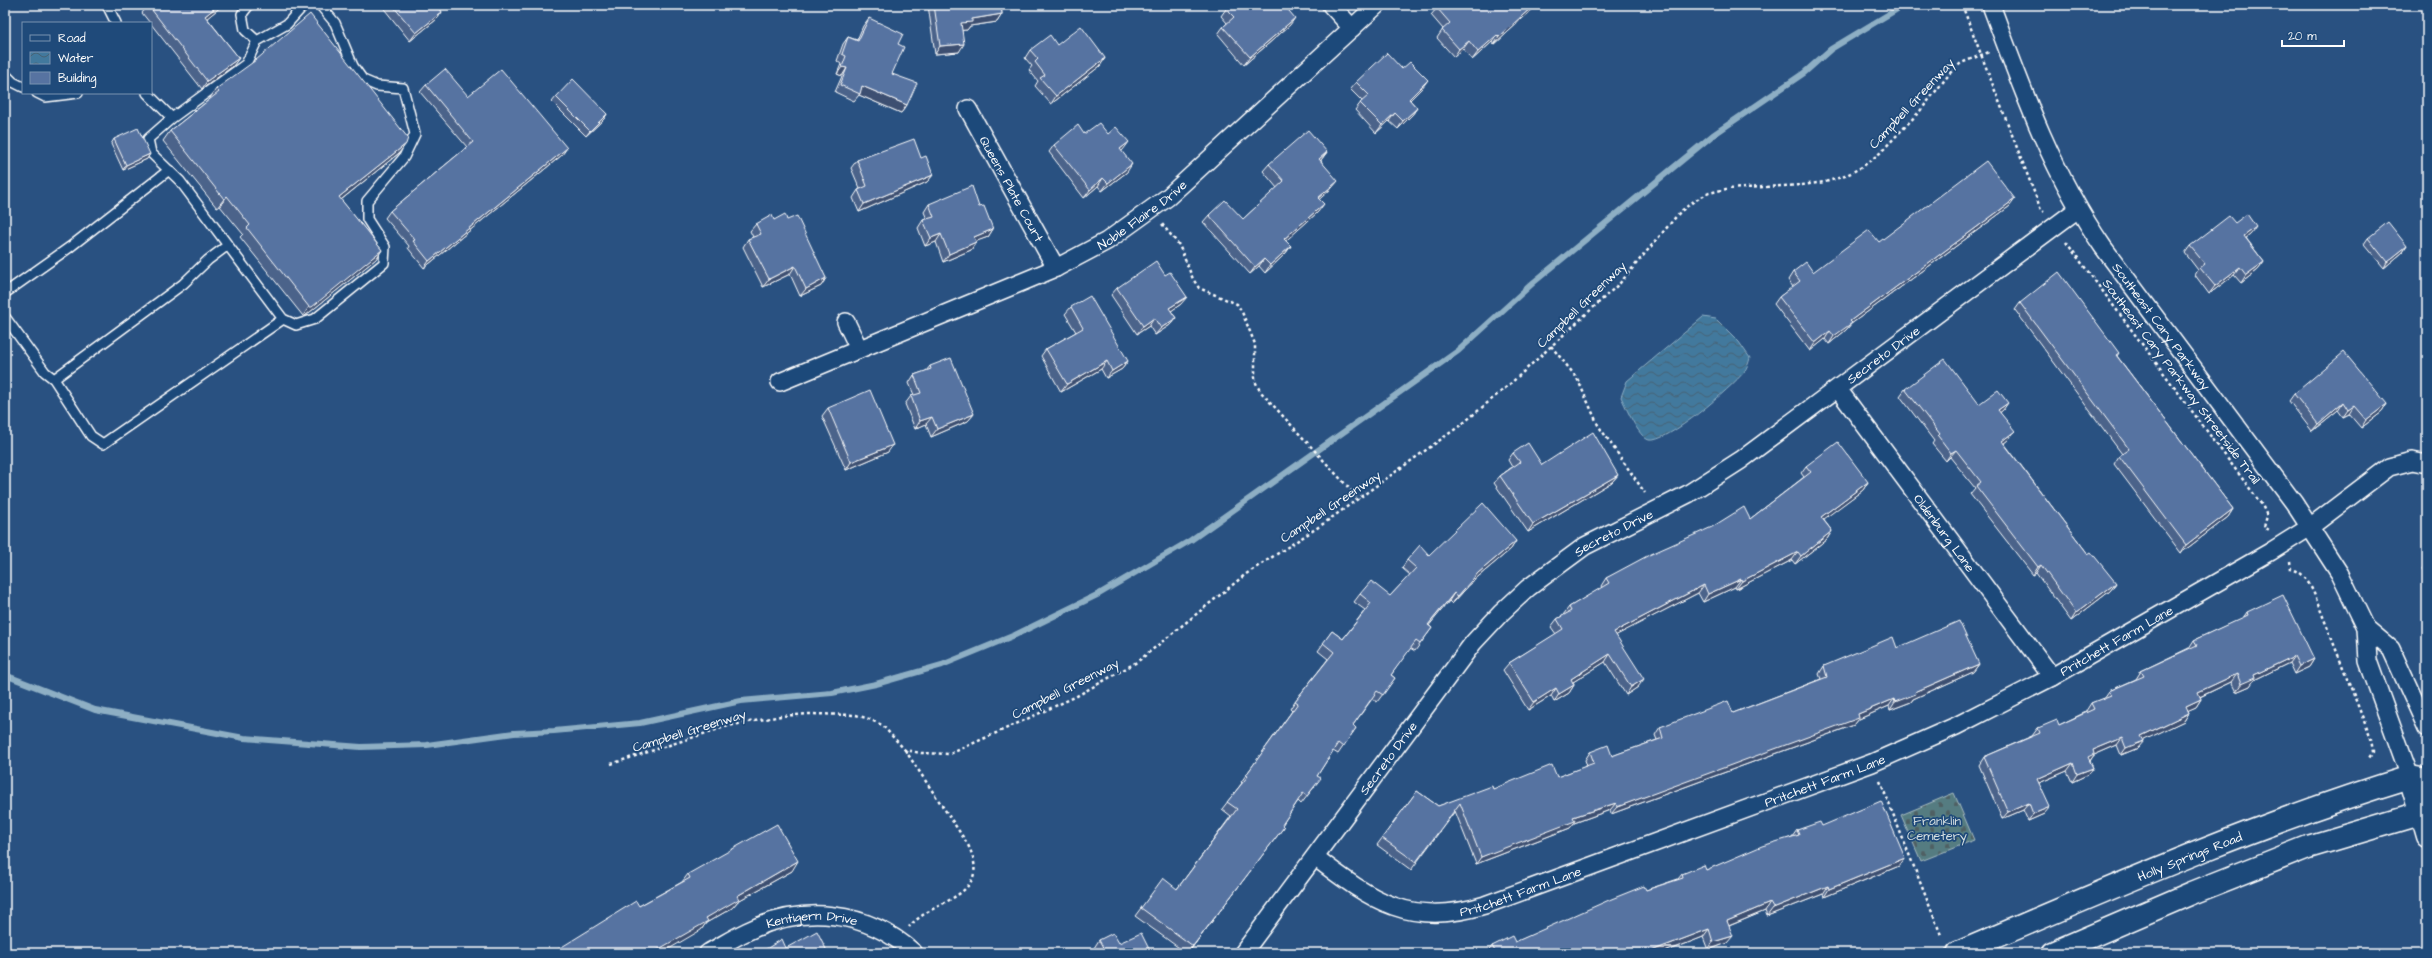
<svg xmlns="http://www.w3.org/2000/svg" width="2432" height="958" font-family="'Architects Daughter',sans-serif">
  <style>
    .cemetery { fill: url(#cemetery-stones); stroke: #aabdc0 }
    .water { fill: url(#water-waves); stroke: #8eafc4 }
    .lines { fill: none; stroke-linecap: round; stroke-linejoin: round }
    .stream { stroke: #8eafc4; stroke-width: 6 }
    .lane-casing { stroke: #fff; stroke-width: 12 }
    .street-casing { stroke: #fff; stroke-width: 20 }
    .primary-casing { stroke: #fff; stroke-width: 25 }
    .path { stroke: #fff; stroke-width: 2.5; stroke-dasharray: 3 3; stroke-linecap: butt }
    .lane { stroke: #1f4a7a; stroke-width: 9 }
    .street { stroke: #1f4a7a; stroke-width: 17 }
    .primary { stroke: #1f4a7a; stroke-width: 22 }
    .wall { fill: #4b638a; stroke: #fff }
    .shaded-wall { fill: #3d5071; stroke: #fff }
    .building { fill: #5773a1; stroke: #fff }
    .labels { text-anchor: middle; stroke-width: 3.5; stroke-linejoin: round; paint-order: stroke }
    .street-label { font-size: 13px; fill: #fff; stroke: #1f4a7a }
    .park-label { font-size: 13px; fill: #d4dee0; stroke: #1f4a7a }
  </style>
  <defs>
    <pattern id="cemetery-stones" width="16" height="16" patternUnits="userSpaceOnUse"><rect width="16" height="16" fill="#547b81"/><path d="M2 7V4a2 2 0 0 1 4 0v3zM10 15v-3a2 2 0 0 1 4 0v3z" fill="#506164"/></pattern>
    <pattern id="water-waves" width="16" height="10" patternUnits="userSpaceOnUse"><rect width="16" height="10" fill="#42799d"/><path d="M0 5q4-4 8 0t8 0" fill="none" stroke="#476274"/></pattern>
  </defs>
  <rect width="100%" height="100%" fill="#295181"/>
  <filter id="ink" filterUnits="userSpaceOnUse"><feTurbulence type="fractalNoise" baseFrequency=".025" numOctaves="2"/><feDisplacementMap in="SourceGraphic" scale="8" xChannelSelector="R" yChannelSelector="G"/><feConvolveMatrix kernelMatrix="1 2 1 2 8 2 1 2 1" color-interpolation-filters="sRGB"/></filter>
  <g filter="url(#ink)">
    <path class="cemetery" d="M1954,793l20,47 -53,21 -20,-46z"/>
    <path class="water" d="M1703,317l13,2 23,23 11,16c-1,4 -3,10 -6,14 -12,15 -77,72 -95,68 -11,-3 -23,-33 -28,-43l6,-16z"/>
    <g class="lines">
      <path class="stream" d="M5,675l90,35 149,28 117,9 66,-2 87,-12 40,-2 86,-8 101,-22 91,-8 44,-9 66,-19 73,-30 84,-41 92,-54 267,-189 76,-69 179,-147 91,-62 27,-24 73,-44"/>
      <g class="lane-casing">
        <path id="lane" d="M107,5l9,18
          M249,5l-7,9 3,16 12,11 30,-17 17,-19
          M5,74l8,8 10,5
          M37,93l8,4 33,-4
          M147,93l25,25 74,-54 11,-23
          M172,118l-24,21 3,14 29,28 103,138 13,6 19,-6 69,-56 1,-16 -18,-28v-18l37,-44 11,-23 -12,-46 -26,-2 -14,-6 -10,-14 -18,-43 -15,-18
          M5,293l65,-46 99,-77
          M5,317l40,55 9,7 37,57 12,8 180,-125
          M54,379l129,-95 25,-24 20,-15"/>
      </g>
      <g class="street-casing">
        <g id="street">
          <path d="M1331,5l21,23"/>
          <path id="s1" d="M1991,5c31,84 61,168 112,242l191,256 46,71 26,54 2,33 42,116"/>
          <path id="s2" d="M968,109l88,159"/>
          <path d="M846,322l13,27"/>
          <path id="s3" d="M780,382l276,-114 51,-27 61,-44 209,-192"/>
          <path id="s4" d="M1838,389l214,288"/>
          <path d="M2366,628l25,21 36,79"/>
          <path id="s5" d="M1315,857c57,44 96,71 170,48l387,-142 84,-37 96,-49 218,-125 40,-25 79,-60 23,-6 15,3"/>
          <path id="s6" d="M708,953c13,-7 25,-15 38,-21 57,-28 121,-22 168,21"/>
          <path id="s7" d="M1243,953l230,-310 28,-30 27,-25 57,-42 103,-52 53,-34 337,-251"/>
        </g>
      </g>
      <g class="primary-casing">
        <g id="primary">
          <path d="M2410,777l17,59"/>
          <path id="s8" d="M1958,953c148,-63 297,-129 452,-176l17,3"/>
          <path d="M2052,953l140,-60 116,-46 111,-33 8,-5"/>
        </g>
      </g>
      <path class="path" d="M1962,5l79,205 3,2
        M1162,224l17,21 14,34 6,9 38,16 5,8 13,32v37l5,10 99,108
        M2066,242l196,263 5,11 -3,11 7,4
        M1551,346l26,32 21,47 47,68
        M2290,561l1,8c12,3 16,11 22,22l58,148 2,13 -4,6
        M905,750l62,93c29,55 -34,55 -58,84
        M611,764l117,-38 53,-10 28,-2 47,1 13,4 13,6 23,25 16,3 29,1 125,-57 62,-35 109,-88 74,-48 141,-101 49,-41 110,-101 60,-71 14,-11 15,-8 17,-4 76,-4 23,-3 20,-6 17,-9 18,-14 40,-42 31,-39 10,-9 28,-11
        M1880,781l61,154"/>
      <use href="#lane" class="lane"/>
      <use href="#street" class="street"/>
      <use href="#primary" class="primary"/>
    </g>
    <path class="wall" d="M148,5h75l-16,13 32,40 -6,8 -31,23 -51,-65v-1h-1l-8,-10z
      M381,5h56l5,7 -5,7 -27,22z
      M928,5h73l1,9 -5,8 -27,4 -3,4h-5l-3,22 -24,2z
      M1537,5l-43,40 -2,-3 -20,18 -9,-11 -9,8 -17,-19 6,-9 -12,-14 6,-7z
      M1226,9l64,16 -46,40 -26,-31 5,-7 4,-4 -6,-7z
      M869,18l29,26 -6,30 15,31 -6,8 -42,-18 -5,6 -19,-9 7,-16 -5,-2 4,-10 -4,-3 6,-17 5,-7 9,3 6,-14z
      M1057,45l48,13 -5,8 -49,38 -16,-18 3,-5 -9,-11 3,-4 -7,-8 5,-8z
      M1402,69l20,19 -12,12 7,8 -5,7 -14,14 -9,-8 -13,12 -21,-23 7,-9 -12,-12 6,-7z
      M426,85l42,11 94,59 -138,113 -16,-20 1,-2 -24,-28 5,-7 77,-64 -47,-55z
      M216,89l183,64 -58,47 41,50 -6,9 -71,57h-2l-63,-79 3,-3 -23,-28 -3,2 -54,-67 7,-10 40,-32v-1z
      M556,97l51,17 -3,5 -18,17 -34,-34z
      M1084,134h24l15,16 -2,1 6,21 -25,19 -4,-5 -14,12 -35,-46 5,-7z
      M114,139l36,15 -3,5 -24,11 -12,-26z
      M1327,152l-6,8 11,28 -13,11 -1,13 -33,29 6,5 -6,8 -20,19 -6,-7 -9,8 -47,-52 6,-7 34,4 34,-31 -14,-17 6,-7z
      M921,158l12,17 -6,7 -68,30 -6,-14 5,-8 2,-1 -9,-21 6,-8z
      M929,204l50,3 14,22 -5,8 -12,4v1l-5,8 -28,12 -7,-20 -11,4 -7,-18 5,-8 4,-1 -3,-7z
      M2010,206l-159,118 -5,6 -17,14 -4,-5 -15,12 -36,-47 5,-7 14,-10 -5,-7 5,-8h20l66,-30z
      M774,220h13l39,58 -5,8 -21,10 -10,-22 -27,13 -20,-40 5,-8 5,-2 -3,-6 6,-7z
      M2235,223l16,11 -5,4 18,24 -6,8 -17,13 -7,-8 -25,19 -14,-19 3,-5 -13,-17 5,-7z
      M2368,238l39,8 -4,6 -19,16 -20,-24z
      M2427,261v5l-2,-2z
      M1117,288l64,16 -10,7 5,7 -6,7 -15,10 -6,-9 -12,8 -26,-39z
      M2020,303l99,50 -2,3 116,153 -5,8 -47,36 -67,-89 5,-8 3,-2 -107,-144z
      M1071,307l57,54 -6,8 -16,9 -5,-9 -40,23 -20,-36 5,-7 30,-17 -11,-18z
      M930,366l44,48 -6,7 -37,16 -5,-13 -11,5 -10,-25 6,-8 3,-1 -5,-12 5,-8 12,-4z
      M1905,389l74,15 24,6 -3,2 9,27 -5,4 84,111 28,29 -6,8 -39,30 -35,-48 -3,2 -63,-81 5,-6 -25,-31 -4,4 -14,-17 2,-3 -34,-45z
      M2294,394l93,10 -5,8 -21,16 -12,-14 -6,3 -5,-7 -26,21 -23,-30z
      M828,408l60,44 -42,18 -24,-54z
      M1513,453l29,12 76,10 -6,7 -84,50 -34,-49 6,-7 12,-9 -4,-7z
      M1806,466l62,16 -5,8 -40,29 9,12 -5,8 -32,25 -3,-4 -56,29 -1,-2 -32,15 -5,-9 -82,42 22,52 -12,8 -21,-33 -32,20 1,3 -5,8 -15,9 -3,-6 -23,14 -25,-40 6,-7 47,-29 -5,-7 6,-8 7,-4h-1l6,-8 33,-19 -1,-2 5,-8 144,-59 54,-42 -3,-4z
      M1516,541l-5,8 -38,32 -21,23 -3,-3 -20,24 3,3 -17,23 -5,-3 -19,27 4,3 -18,24 -5,-3 -19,26 3,3 -18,26 -5,-3 -16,25 -2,10 -14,18 -3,-3 -16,24 2,2 -6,7 -90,119h-2l-51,-37 6,-8 36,-19 54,-73 -9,-7 20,-26 -1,-1 51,-71 -2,-2 5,-8 33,-42 -10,-8 14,-20 11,8 22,-29 -11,-8 6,-8 30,2 20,-21 -8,-7 5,-8 22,-5z
      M2427,562v14l-5,-6z
      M2247,612l67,47 -5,8 -15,7 -5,-11 -35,17 -4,6 -14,6 -5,-10 -31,15 1,2 -5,8 -8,3 1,3 -5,8 -41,19 -5,8 -17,7 -4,-10 -23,10 -4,6 3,7 -6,7 -15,7 -5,-11 -28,12 5,31 -16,7 -5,-11 -21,9 -23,-54 5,-8 48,-21 6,-8 21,-3 27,-13v-1l5,-8 13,-5 5,-7 27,-12 5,-8 48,-23 5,-8 49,-22z
      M1897,648l82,16 -6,8 -60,27 -2,3 -21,8 -1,-4 -30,13 -5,6 -243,89 -1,-4 -36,13 -4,5 -94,36 -21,-53 -44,59 -34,-25 40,-54 21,15 55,-17 64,-12 30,-11 -2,-6 5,-8 22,4 45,-16 -2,-5 5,-8 73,-14 88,-34 -2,-5 5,-8z
      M1822,826l77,40 -75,31 -1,-3 -56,22 -2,-5 -36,15 -2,17 -19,7 -5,-13 -41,16h-175l5,-7 23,-4 131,-52 32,-11 4,-5 24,-4 86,-33 5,-7z
      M792,871l-54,30 -6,7 -26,15 -5,7 -62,-24 43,-24 6,-8z
      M1099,940l20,3 32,10h-54l-3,-5z"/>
    <path class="shaded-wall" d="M219,5h4l-23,19 5,-8z
      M1534,5h3l-43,40 5,-8z
      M442,12l-5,7 -27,22 6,-8z
      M1002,14l-5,8 -27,4 -3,4 -12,1 6,-8 11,-4z
      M1295,18l-5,7 -46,40 6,-8z
      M1497,35l-5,7 -20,18 6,-8z
      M1469,41l-6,8 -9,8 5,-8z
      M964,44l-5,8 -24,2 5,-8z
      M239,58l-6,8 -31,23 5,-8z
      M1105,58l-5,8 -49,38 5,-8z
      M842,67l5,1 -5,8 -5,-2z
      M1428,80l-6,8 -19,19 6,-8z
      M862,86l45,19 -6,8 -42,-18z
      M1417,108l-5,7 -14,14 5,-8z
      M1395,113l-6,8 -13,12 6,-8z
      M607,114l-3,5 -18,17 4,-5z
      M1129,142l-6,8 -9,7 6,-8z
      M406,144l-7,9 -67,54 7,-10z
      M567,148l-5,7 -138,113 5,-7z
      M1327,152l-6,8 -7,6 5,-7z
      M150,154l-3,5 -24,11 3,-5z
      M1132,164l-5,8 -25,19 6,-8z
      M933,175l-6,7 -68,30 5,-8z
      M1103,178l-5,8 -14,12 6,-8z
      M1338,181l-6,7 -19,17 5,-7z
      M227,196l-7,10 -3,2 7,-9z
      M2015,199l-5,7 -159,118 -5,6 -17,14 5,-8 16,-15z
      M1324,204l-6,8 -39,35 5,-8z
      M2256,227l-5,7 -12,10 5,-8z
      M993,229l-5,8 -19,7 5,-7z
      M941,234l-5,8 -11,4 6,-8z
      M976,242l-5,8 -28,12 6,-8z
      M1291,246l-6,8 -20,19 5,-8z
      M2407,246l-4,6 -19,16 3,-6z
      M382,250l-6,9 -71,57h-2l6,-9z
      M1264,259l-5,7 -9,8 5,-7z
      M2264,262l-6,8 -17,13 5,-8z
      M795,266l-5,8 -27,13 6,-8z
      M2240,267l-6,8 -25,19 6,-8z
      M826,278l-5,8 -21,10 6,-7z
      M1187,297l-6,7 -17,12 5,-8z
      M1154,318l-5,8 -12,8 6,-8z
      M1176,318l-6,7 -15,10 6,-7z
      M1830,331l-5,8 -15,12 5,-8z
      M1107,361l-6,8 -40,23 6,-8z
      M1128,361l-6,8 -16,9 6,-7z
      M2343,402l-5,8 -26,21 6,-7z
      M2008,403l-5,7 -10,8 5,-8z
      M2387,404l-5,8 -21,16 5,-8z
      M2354,406l-5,8 -6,3 5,-7z
      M974,414l-6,7 -37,16 6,-8z
      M932,417l-6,7 -11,5 5,-8z
      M2015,431l-6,8 -12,10 5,-8z
      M893,445l-5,7 -42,18 5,-8z
      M1956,450l-6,7 -4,4 5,-8z
      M1618,475l-6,7 -84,50 5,-8z
      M1868,482l-5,8 -47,35 5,-8z
      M2233,509l-5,8 -47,36 5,-8z
      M1832,531l-5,8 -32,25 6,-8z
      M1516,541l-5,8 -38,32 -21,23 6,-8 20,-23z
      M1798,552l-6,8 -56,29 6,-8z
      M2041,565l-5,8 -3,2 5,-8z
      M1741,579l-6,8 -32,15 5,-8z
      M2116,583l-6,8 -39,30 5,-8z
      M1704,585l-6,8 -89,46 5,-7z
      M1454,593l-5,8 -26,32 5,-8z
      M1610,654l-5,8 -40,25 6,-8z
      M2294,656l-5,7 -35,17 -4,6 -14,6 5,-8 13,-9z
      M2314,659l-5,8 -15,7 5,-8z
      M1979,664l-6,8 -60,27 -2,3 -21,8 5,-8 20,-10z
      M2237,674l-6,8 -38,18 5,-8z
      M1644,679l-6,8 -12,8 5,-8z
      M1574,685l-5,8 -15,9 5,-8z
      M1556,688l-5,8 -23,14 6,-8z
      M1894,699l-5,7 -30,13 -5,6 -243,89 6,-7 241,-93z
      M2201,699l-5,8 -16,7 6,-8z
      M2189,713l-5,8 -46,22 6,-2 -6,7 -17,7 5,-7 15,-12z
      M2122,738l-5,7 -23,10 -5,7 -7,3 11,-15z
      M2073,763l-6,8 -35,15 5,-7z
      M2093,768l-6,7 -15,7 5,-8z
      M1616,803l-6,7 -36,13 -4,5 -94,36 5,-7 92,-40z
      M2029,803l-6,7 -21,9 6,-7z
      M2050,807l-6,7 -16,7 5,-7z
      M1284,827l-6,7 -90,119 5,-7z
      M1905,858l-6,8 -75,31 5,-8z
      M798,861l-6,10 -54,30 -6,7 -26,15 -5,7 -39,23h-10l54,-35 31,-22z
      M1828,886l-5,8 -56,22 6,-8z
      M1770,903l-5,8 -44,18 6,-8z
      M1709,929l-6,8 -41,16h-16z
      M1733,936l-6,7 -19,7 5,-8z"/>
    <path class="building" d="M148,5h71l-14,11 34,42 -32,23z
      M392,5h45l5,7 -26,21z
      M934,5h67l1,9 -30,5v3l-11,1 3,21 -24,2z
      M1230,5h54l11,13 -45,39 -27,-30 11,-10 -8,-8z
      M1440,5h94l-35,32 -2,-2 -19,17 -9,-11 -10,8 -17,-19 8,-7 -13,-15z
      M310,14l98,124 -2,6 -67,53 43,53 -70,57h-3l-62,-79 3,-3 -23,-29 -3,3 -54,-68 49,-39 -3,-3 40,-29z
      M869,18l34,16 -5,10 6,3 -12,27 25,9 -10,22 -45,-19 -2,8 -20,-9 7,-17 -5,-1 4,-11 -4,-2 6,-17 10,4z
      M1081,26l24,32 -49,38 -16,-18 5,-3 -10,-13 3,-3 -8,-9 20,-15 7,10z
      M1387,53l15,16 8,-7 18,18 -19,19 8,9 -14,13 -8,-8 -13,12 -22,-22 9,-8 -13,-13z
      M445,69l23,27 33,-27 66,79 -138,113 -16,-20 2,-1 -25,-29 83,-69 -47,-57z
      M573,79l34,35 -17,17 -34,-34z
      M1099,123l9,11 8,-7 13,15 -9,7 12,15 -24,19 -5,-5 -13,12 -36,-45 24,-20 6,9z
      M138,128l12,26 -24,11 -12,-26z
      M1308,130l19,22 -8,7 19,22 -20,17 6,6 -40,35 7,7 -21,19 -6,-6 -9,8 -46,-52 16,-15 18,19 41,-38 -15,-17z
      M914,139l7,19 5,-2 7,19 -69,29 -6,-14 9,-4 -10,-26z
      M1986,161l29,38 -165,122 2,2 -18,13 -4,-5 -15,12 -36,-46 21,-16 -7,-9 13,-10 7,10 56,-42 10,12z
      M972,186l7,21 5,-1 9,23 -19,8 2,5 -27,12 -8,-20 -10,4 -8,-18 11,-3 -5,-13z
      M785,214l2,6 10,-4 29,62 -20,11 -11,-23 -26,13 -21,-40 13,-5 -5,-10 16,-9 2,5z
      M2247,214l9,13 -12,9 20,26 -18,13 -6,-8 -25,19 -15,-18 5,-4 -15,-18 39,-30 6,7z
      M2388,222l19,24 -20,16 -19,-24z
      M1156,261l9,14 5,-3 17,25 -18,11 7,10 -15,10 -7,-10 -11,8 -26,-38z
      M2059,272l60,81 -3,2 117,154 -47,36 -67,-89 10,-7 -109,-146z
      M1090,296l38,65 -16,10 -5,-10 -40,23 -21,-35 37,-21 -12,-21z
      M2344,352l43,52 -21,16 -12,-14 -6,4 -5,-8 -25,22 -24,-30z
      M951,358l23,56 -37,15 -5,-12 -12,4 -9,-25 10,-3 -7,-18 17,-6 -1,-3z
      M1945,359l34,45 19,-14 10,13 -10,7 17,21 -13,10 86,113 3,-2 25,31 -40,30 -35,-48 -3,2 -62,-81 5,-4 -25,-32 -5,3 -13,-17 2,-2 -35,-45z
      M870,390l23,55 -42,17 -23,-54z
      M1593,432l25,43 -85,49 -33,-48 20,-14 -7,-9 15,-10 14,22z
      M1838,442l30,40 -47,35 11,14 -31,25 -3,-4 -56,29 -1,-2 -33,15 -4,-9 -90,47 30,47 -13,8 -21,-33 -39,25 3,6 -15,9 -3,-6 -22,14 -25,-39 54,-34 -6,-10 14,-8 -2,-4 40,-24 -3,-5 43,-23 63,-28 32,-20 6,12 61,-47 -5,-6z
      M1483,503l33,38 -38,32 -20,23 -4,-3 -26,32 4,3 -12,16 -4,-3 -25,34 4,3 -12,17 -6,-4 -24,34 3,3 -13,19 -5,-4 -21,33 4,2 -14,18 -4,-3 -21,32 2,2 -91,119 -52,-38 22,-30 14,11 60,-80 -10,-7 21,-26 -2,-1 52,-72 -3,-2 39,-49 -11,-9 9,-12 11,8 28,-36 -11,-9 11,-13 19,15 26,-28 -9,-8 13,-15 9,10z
      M2283,595l31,64 -15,7 -5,-10 -40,19 1,3 -14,6 -4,-10 -39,18 3,7 -15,7 3,7 -48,23 3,5 -18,7 -4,-10 -29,12 1,4 -6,3 5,11 -16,6 -4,-11 -36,16 13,28 -17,7 -4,-11 -21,9 -24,-55 56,-24 -2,-5 19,-8 2,5 35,-16 -3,-6 20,-8 -2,-4 35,-15 -3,-5 56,-26 -3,-5 54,-25 -1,-3z
      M1959,621l20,43 -64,28 1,2 -21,8 -1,-3 -36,15 1,4 -242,89 -1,-4 -43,14 2,4 -94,36 -21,-54 -44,59 -34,-24 35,-47 21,15 54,-20 1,3 59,-24 5,12 37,-14 -4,-11 18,-7 4,11 8,-3 43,-15 -3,-11 68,-26 5,12 94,-36 -3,-11 69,-29 4,11z
      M1881,801l24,57 -76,31 -1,-3 -55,22 -3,-5 -43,18 6,15 -20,6 -4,-13 -63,24h-150l-4,-7 20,-10 3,6 94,-42 35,-14 2,4 37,-12 -1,-4 22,-9 2,5 56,-24 37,-11 -2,-5 23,-8 2,4z
      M777,824l21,37 -61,35 2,3 -33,19 2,3 -56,32h-100l84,-52 3,5 51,-28 -2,-4z
      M817,931l11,22h-68l22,-14 4,9z
      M1113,933l6,10 22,-10 10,20h-45l-7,-13z"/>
  </g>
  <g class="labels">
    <g class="street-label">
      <text transform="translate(1911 103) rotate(-47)" y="5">Campbell Greenway</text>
      <text dy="5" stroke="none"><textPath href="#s2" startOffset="91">Queens Plate Court</textPath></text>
      <text dy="5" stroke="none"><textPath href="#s3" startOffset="400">Noble Flaire Drive</textPath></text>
      <text transform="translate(1581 304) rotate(-44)" y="5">Campbell Greenway</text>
      <text dy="5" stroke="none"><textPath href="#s1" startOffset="366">Southeast Cary Parkway</textPath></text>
      <text dy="5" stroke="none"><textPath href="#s7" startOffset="890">Secreto Drive</textPath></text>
      <text transform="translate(2182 381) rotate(53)" y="5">Southeast Cary Parkway Streetside Trail</text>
      <text transform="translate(1330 506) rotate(-34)" y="5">Campbell Greenway</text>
      <text dy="5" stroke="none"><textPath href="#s7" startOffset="566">Secreto Drive</textPath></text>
      <text dy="5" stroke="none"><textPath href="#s4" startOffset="179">Oldenburg Lane</textPath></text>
      <text dy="5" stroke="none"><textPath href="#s5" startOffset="872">Pritchett Farm Lane</textPath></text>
      <text transform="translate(1065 688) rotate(-27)" y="5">Campbell Greenway</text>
      <text transform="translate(689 730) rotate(-17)" y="5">Campbell Greenway</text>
      <text dy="5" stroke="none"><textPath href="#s7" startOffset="243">Secreto Drive</textPath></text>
      <text dy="5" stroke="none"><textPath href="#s5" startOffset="548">Pritchett Farm Lane</textPath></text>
      <text dy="5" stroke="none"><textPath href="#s8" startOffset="251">Holly Springs Road</textPath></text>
      <text dy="5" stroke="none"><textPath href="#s5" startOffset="224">Pritchett Farm Lane</textPath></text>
      <text dy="5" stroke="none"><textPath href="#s6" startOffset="112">Kentigern Drive</textPath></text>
    </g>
    <g class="park-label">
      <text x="1937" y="825">Franklin<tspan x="1937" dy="15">Cemetery</tspan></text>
    </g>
  </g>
  <rect width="2432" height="958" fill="none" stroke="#1f4a7a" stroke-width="20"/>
  <rect x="10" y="10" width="2412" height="938" fill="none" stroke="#fff" stroke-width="1.5" filter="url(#ink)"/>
  <rect x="22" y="22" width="130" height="72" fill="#1f4a7a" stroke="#7992af"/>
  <rect x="30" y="35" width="20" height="6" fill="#1f4a7a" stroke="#7992af"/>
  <text x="58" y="42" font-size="12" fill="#ffffff">Road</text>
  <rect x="30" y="52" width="20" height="12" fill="url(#water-waves)" stroke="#7992af"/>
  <text x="58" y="62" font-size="12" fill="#ffffff">Water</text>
  <rect x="30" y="72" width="20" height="12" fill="#5773a1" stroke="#7992af"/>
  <text x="58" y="82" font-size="12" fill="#ffffff">Building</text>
  <path d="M2282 40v6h62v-6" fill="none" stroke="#ffffff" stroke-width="2"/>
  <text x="2288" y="40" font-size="12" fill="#ffffff" stroke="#1f4a7a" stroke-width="3" paint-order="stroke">20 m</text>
</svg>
